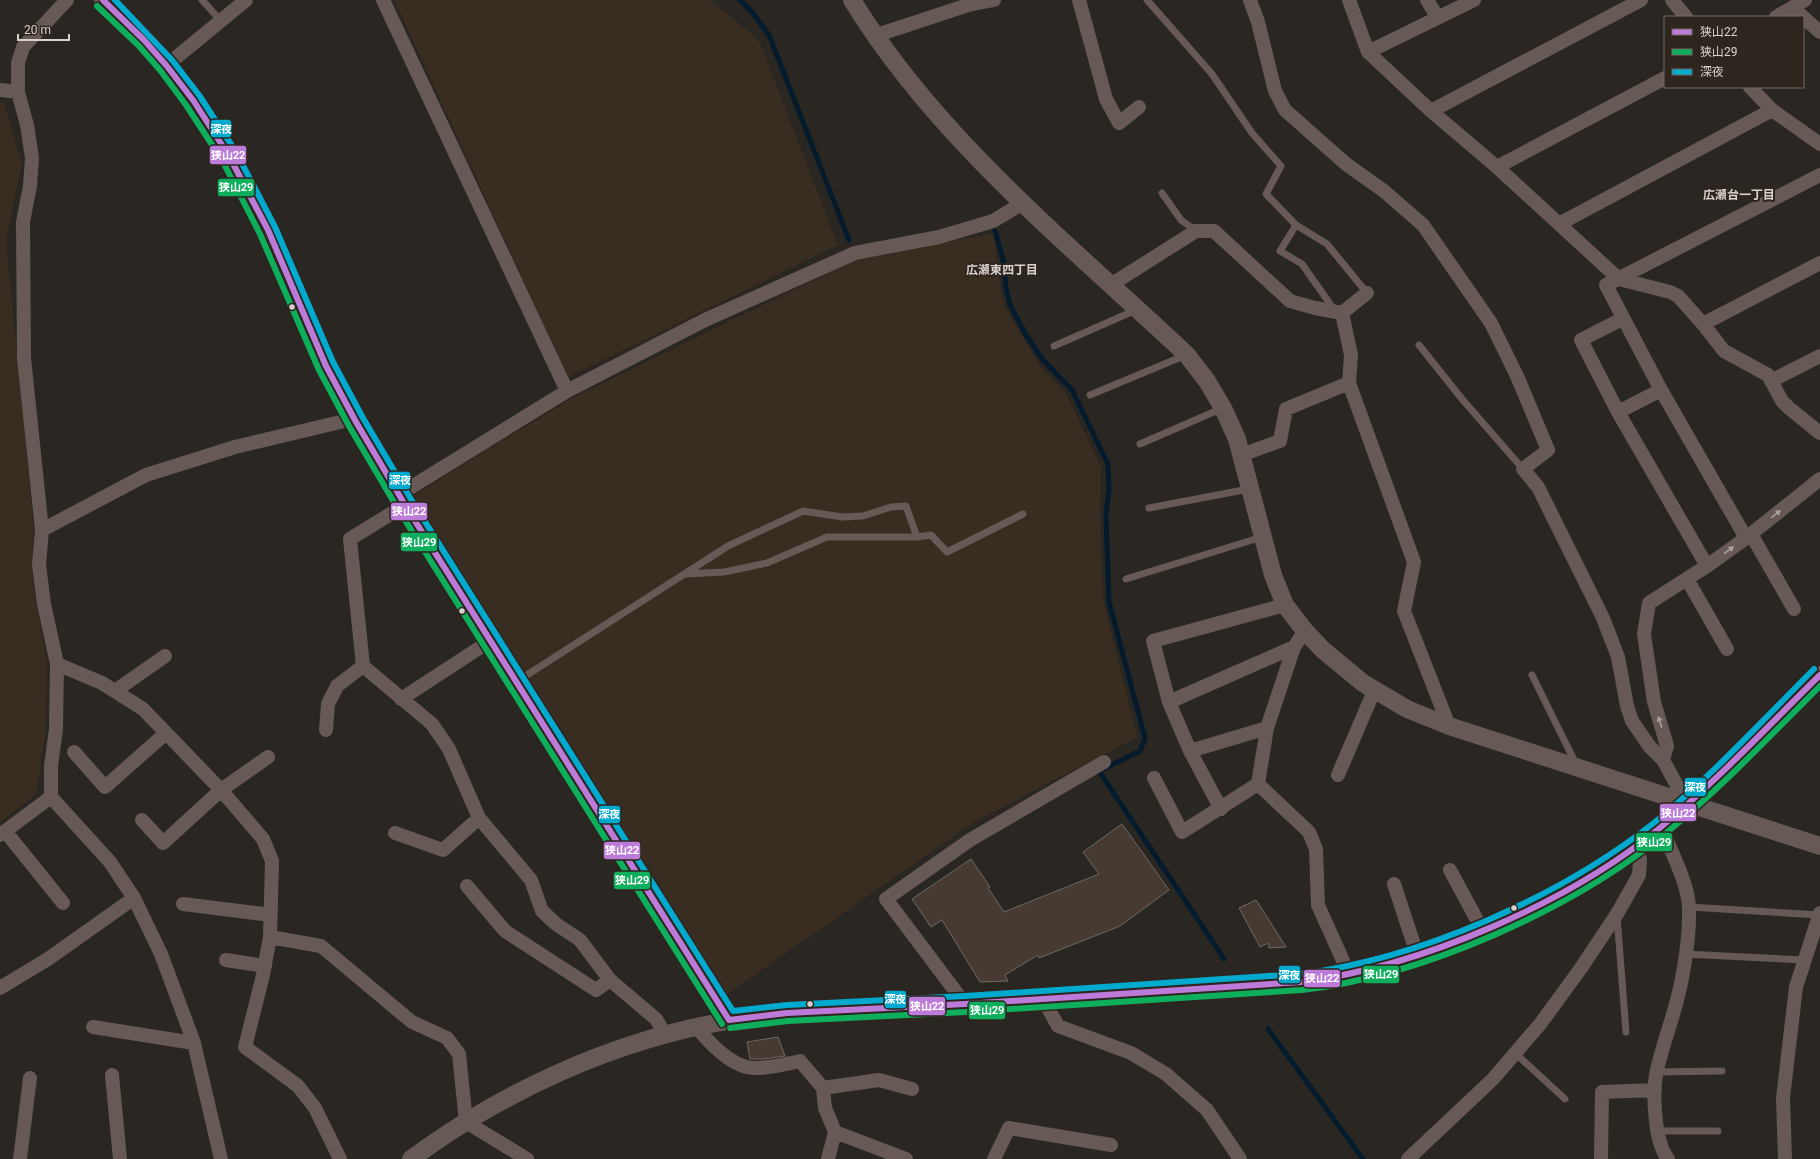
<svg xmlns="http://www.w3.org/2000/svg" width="1820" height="1159" font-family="Roboto,'Noto Sans JP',sans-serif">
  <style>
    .built { fill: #392c21 }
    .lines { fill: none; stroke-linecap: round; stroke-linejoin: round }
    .stream { stroke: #041b2d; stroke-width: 5 }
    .building { fill: #473b31; stroke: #6c6965 }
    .service { stroke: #675956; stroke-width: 7 }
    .minor { stroke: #675956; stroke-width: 14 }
    .tertiary { stroke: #675956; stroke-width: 18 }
    .bus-1-casing { stroke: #2e251e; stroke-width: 9 }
    .bus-2-casing { stroke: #2e251e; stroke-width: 9 }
    .bus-3-casing { stroke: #2e251e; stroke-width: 9 }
    .bus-1 { stroke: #bd7bd9; stroke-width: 6 }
    .bus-2 { stroke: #0daf5c; stroke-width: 6 }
    .bus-3 { stroke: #00a9ce; stroke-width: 6 }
    .oneway { fill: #aba19d }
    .bus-dot { fill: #d8d1cd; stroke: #2e251e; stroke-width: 1.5 }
    .labels { text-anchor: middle; stroke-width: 4; stroke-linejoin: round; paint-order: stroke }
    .neighbourhood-label { font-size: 12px; font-weight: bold; fill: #d8d1cd; stroke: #2e251e }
    .line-badge { stroke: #2e251e; stroke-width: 1.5 }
    .badge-label { font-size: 11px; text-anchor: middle; font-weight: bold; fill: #fff }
  </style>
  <rect width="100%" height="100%" fill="#2a2622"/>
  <path class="built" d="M394,0h316l49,40 79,205 -270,132z
    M0,102l4,1 18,62 -16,74 28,295 -2,45 15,83 -1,69 -10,63 -36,29z
    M994,233l6,55 5,19 35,59 25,26 36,74 -1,50 3,84 34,137 -163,85 -247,172 -318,-496 163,-100 281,-137z"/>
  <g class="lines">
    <path class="stream" d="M740,0l12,12 17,23 80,205
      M995,231l9,32 2,25 4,17 16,30 17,25 29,30 36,74 1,25 -3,26 3,87 36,136 -5,13 -41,20 125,188
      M1268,1029l95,130"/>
  </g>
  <path class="building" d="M1122,824l47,66 -49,36 -81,32 -1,-3 -33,20 3,6 -28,1 -38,-62 -11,7 -19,-28 59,-40 19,28 -2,1 16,24 95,-38 -16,-22z
    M1256,900l4,6 26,41 -17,1 -1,-5 -8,4 -21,-39z
    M778,1037l7,19 -21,3h-14l-3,-17z"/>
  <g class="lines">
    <path class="service" d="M202,0l19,21
      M1147,0l65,74 40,59 29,33 -15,28 30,31 31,19 40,49
      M1162,193l19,27 15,11
      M1296,225l-16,26 22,13 33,47
      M1419,345l43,54 61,70
      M1054,346l82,-36
      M1090,395l96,-40
      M1140,444l83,-36
      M1149,508l100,-19
      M685,574l39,-2 43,-9 60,-26h90l14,-2 16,17 76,-38
      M1126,579l136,-42
      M1532,675l44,89
      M516,682l212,-136 75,-35 39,6 21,-1 28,-9 15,-1 11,31
      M1689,907l130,8
      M1617,916l9,116
      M1685,954l118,6
      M1515,1053l50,46
      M1656,1072l66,-1
      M1656,1131h62"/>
    <path class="minor" d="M67,0l-44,47 -5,16v29l9,33 5,33 -2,28 -7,36 1,136 18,172 -3,35 5,39 13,60 -1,65 -5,37v31l59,65 24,36 27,56 33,89 27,116
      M383,0l184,391
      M1079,0l27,99 13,24 20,-16
      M1250,0l8,22 17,69 10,19 61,54 38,27 39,34 68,98 26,53 31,74 -25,19 15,18 65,131 15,39 9,49 5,15 18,26 13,13 24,44
      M1349,0l19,52 63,59 66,56 122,112 51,13 8,4 25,28 21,27 44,24 14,26 7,7 31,25
      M1427,0l11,18
      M1672,0l14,17
      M1793,8l27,24
      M1776,17l29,-17
      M874,36l94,-31 26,-5
      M1368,52l106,-52
      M167,65l79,-65
      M1750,87l22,23 48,34
      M0,90l18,2
      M1431,111l210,-111
      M1497,167l168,-89
      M1559,224l213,-114
      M1112,284l84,-53h18l76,70 25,7 27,5 25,-20
      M1342,313l9,42 -2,28 65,179 -10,49 45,115
      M1622,319l-41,21 37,72 89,154
      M1703,324l117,-61
      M1771,381l49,-25
      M1618,412l43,-22
      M1241,455l39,-14 6,-32 63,-26
      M400,494l167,-103 138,-71 150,-67 84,-16 54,-16 30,-18
      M42,530l104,-55 89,-28 118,-28
      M1751,534l43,75
      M1746,538l-85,-148 -55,-105 214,-110
      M1687,579l40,70
      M1305,631l-11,16 -27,81 -9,56 51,48 7,17 2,56 31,69
      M57,664l45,19 41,26 78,81 42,49 9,22 -2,76 -7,38 -18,72 53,39 17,22 25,51
      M363,666l69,58 17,25 30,69 52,62 11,31 14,13 24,16 30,40 46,39 9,15
      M115,691l50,-35
      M401,699l89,-58
      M1169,702l125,-55
      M326,730l2,-26 9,-18 26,-20 -13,-127 55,-34
      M1190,751l77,-23
      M74,752l31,35 61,-54
      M1663,760l4,-14 -13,-44 -10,-68 5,-31 58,-37 39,-28 74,-59
      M1338,775l36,-84
      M1154,778l28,54 76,-48
      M1221,809l-31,-58 -21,-49 -16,-61 132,-36
      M142,820l21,23 58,-53 47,-33
      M1661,827c9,22 27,56 28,80 1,27 -5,67 -12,93 -6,24 -15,47 -20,70 -5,22 -3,71 11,89
      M5,831l58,72
      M395,833l48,17 36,-32
      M0,835l51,-38
      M1450,870l33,61
      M1394,884l23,70
      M467,886l38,45 91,59 14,-10
      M183,904l88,11
      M270,937l51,9 91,76 35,16 12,16 7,68 61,37
      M226,960l39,6
      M0,988l48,-29 86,-61
      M1043,999l15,27 73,27 35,21 41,36 33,49
      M965,1004l-79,-105 84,-59 134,-78
      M93,1027l101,16
      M696,1027c13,15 35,40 57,41 15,1 32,-4 47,-7l23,27
      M112,1075l8,84
      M835,1132l71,27
      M20,1159l10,-81
      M828,1159l7,-27 -10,-24 -2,-20 56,-8 33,9
      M994,1159l15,-31 102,17
      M1408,1159l85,-80 48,-56 40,-55 36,-54 22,-39 1,-16 -3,-14
      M1601,1159l1,-67 53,-2
      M1785,1159l-2,-61 13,-111 24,-74"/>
    <path class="tertiary" d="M103,0c22,21 44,42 63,65 37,45 69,97 94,149 21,43 37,89 57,133 24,51 53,99 83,147l5,11 324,515
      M852,0c86,140 217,244 335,355l20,26 16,27 14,31 36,136 12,30 20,26 18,19 40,33 44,26 42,17 371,120
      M411,1159c92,-68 204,-119 316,-138 79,-14 161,-12 241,-17 111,-6 222,-13 333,-22 16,-2 33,-4 49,-8 28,-6 56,-16 83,-25 81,-29 161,-67 228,-122 55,-47 107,-101 159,-152"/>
    <g class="bus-1-casing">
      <path id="bus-1" d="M103,0l41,40 22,25 27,35 36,56 39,74 58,136 30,56 49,83 324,515
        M729,1020l58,-7 178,-9 336,-22c119,-15 268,-79 360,-155 57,-47 107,-101 159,-152"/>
    </g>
    <g class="bus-2-casing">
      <path id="bus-2" d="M97,6l41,39 22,25 26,35 36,55 38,74 59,136 30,56 49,83 324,515
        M730,1028l58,-7 178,-9 336,-22c120,-14 270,-80 364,-157 55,-45 104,-97 154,-147"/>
    </g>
    <g class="bus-3-casing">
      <path id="bus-3" d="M115,0l57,60 27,35 37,57 39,75 58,135 30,56 49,83 321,510 54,-6 178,-9 335,-22c120,-15 260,-77 355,-152 57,-46 107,-101 159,-153"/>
    </g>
    <use href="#bus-1" class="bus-1"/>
    <use href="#bus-2" class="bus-2"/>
    <use href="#bus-3" class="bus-3"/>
  </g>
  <defs><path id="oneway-solid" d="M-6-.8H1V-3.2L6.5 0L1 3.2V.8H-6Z"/></defs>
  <g class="oneway">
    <use href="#oneway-solid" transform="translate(1776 514) rotate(-38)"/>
    <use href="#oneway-solid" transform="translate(1729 550) rotate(-36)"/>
    <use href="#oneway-solid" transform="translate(1660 722) rotate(-107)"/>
  </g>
  <g class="bus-dot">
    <circle cx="292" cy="307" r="3.5"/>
    <circle cx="462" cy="611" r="3.5"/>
    <circle cx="1514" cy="908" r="3.5"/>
    <circle cx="810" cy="1004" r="3.5"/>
  </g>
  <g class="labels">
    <g class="neighbourhood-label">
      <text x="1739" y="199">広瀬台一丁目</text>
      <text x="1002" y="274">広瀬東四丁目</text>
    </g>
  </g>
  <g class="line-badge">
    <rect x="210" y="119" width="22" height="19" rx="4" fill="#00a9ce"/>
    <rect x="209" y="145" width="38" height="20" rx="4" fill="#bd7bd9"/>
    <rect x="217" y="178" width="38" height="19" rx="4" fill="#0daf5c"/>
    <rect x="388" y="471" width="23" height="19" rx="4" fill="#00a9ce"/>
    <rect x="390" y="502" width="38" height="19" rx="4" fill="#bd7bd9"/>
    <rect x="400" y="532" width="38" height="20" rx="4" fill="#0daf5c"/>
    <rect x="1684" y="777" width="23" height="20" rx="4" fill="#00a9ce"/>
    <rect x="1659" y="803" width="38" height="19" rx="4" fill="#bd7bd9"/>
    <rect x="598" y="805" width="23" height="19" rx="4" fill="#00a9ce"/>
    <rect x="1635" y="832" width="38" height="20" rx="4" fill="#0daf5c"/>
    <rect x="603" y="841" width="38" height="19" rx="4" fill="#bd7bd9"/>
    <rect x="613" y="871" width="38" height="19" rx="4" fill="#0daf5c"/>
    <rect x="1362" y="965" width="38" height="19" rx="4" fill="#0daf5c"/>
    <rect x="1278" y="965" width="23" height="19" rx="4" fill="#00a9ce"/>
    <rect x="1303" y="969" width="38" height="19" rx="4" fill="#bd7bd9"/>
    <rect x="884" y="990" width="23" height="19" rx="4" fill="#00a9ce"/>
    <rect x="908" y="996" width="38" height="20" rx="4" fill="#bd7bd9"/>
    <rect x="968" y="1001" width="38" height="19" rx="4" fill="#0daf5c"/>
  </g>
  <g class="badge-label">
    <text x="221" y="133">深夜</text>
    <text x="228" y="159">狭山22</text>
    <text x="236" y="191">狭山29</text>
    <text x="400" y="484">深夜</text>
    <text x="409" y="515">狭山22</text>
    <text x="419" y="546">狭山29</text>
    <text x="1695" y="791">深夜</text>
    <text x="1678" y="817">狭山22</text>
    <text x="609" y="818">深夜</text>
    <text x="1654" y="846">狭山29</text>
    <text x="622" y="854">狭山22</text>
    <text x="632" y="884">狭山29</text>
    <text x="1381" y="978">狭山29</text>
    <text x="1289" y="979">深夜</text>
    <text x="1322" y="982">狭山22</text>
    <text x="895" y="1003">深夜</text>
    <text x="927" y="1010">狭山22</text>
    <text x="987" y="1014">狭山29</text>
  </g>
  <rect x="1664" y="16" width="140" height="72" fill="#2e251e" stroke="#726a64"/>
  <rect x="1672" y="29" width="20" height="6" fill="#bd7bd9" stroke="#726a64"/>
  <text x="1700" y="36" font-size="12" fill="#d8d1cd">狭山22</text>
  <rect x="1672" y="49" width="20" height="6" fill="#0daf5c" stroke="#726a64"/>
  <text x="1700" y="56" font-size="12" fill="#d8d1cd">狭山29</text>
  <rect x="1672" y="69" width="20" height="6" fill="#00a9ce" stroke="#726a64"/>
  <text x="1700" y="76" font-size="12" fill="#d8d1cd">深夜</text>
  <path d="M18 34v6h51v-6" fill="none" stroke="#d8d1cd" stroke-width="2"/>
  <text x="24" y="34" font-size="12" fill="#d8d1cd" stroke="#2e251e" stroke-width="3" paint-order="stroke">20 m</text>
</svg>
